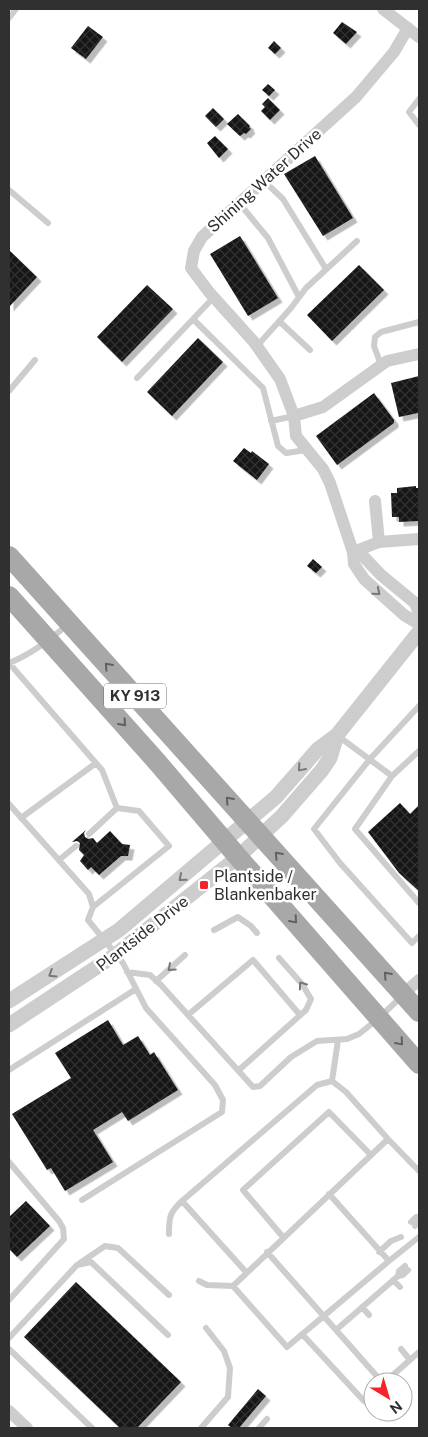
<svg xmlns="http://www.w3.org/2000/svg" width="428" height="1437" font-family="'Public Sans',sans-serif">
  <style>
    .building { fill: url(#building-cross-hatch); filter: url(#shadow) }
    .lines { fill: none; stroke-linecap: round; stroke-linejoin: round }
    .service { stroke: #cdcdcd; stroke-width: 6 }
    .minor { stroke: #cdcdcd; stroke-width: 12 }
    .tertiary { stroke: #cdcdcd; stroke-width: 15 }
    .primary { stroke: #a8a8a8; stroke-width: 20 }
    .oneway { stroke: #777 }
    .oneway2 { stroke: #606060 }
    .poi-dot { fill: #f52428; stroke: #fff; stroke-width: 2 }
    .labels { text-anchor: middle; stroke-width: 5; stroke-linejoin: round; paint-order: stroke }
    .shield { fill: #fff; stroke: #6e6e6e; stroke-width: 1 }
    .shield-label { font-size: 15px; font-weight: bold; fill: #303030 }
    .street-label { font-size: 16px; fill: #303030; stroke: #fff }
    .poi-label { font-size: 16px; fill: #303030; stroke: #fff; text-anchor: start }
  </style>
  <defs>
    <pattern id="building-cross-hatch" width="8" height="8" patternUnits="userSpaceOnUse" patternTransform="scale(1.25)"><rect width="8" height="8" fill="#171717"/><path d="M0 0l8 8M0 8l8-8" fill="none" stroke="#303030"/></pattern>
    <filter id="shadow"><feDropShadow dx="4.5" dy="4.5" stdDeviation="0" flood-color="#0004"/></filter>
  </defs>
  <rect width="100%" height="100%" fill="#fff"/>
  <path class="building" d="M342,22l15,10 -11,12 -13,-11z
    M88,26l15,11 -17,22 -15,-11z
    M274,41l7,7 -6,6 -7,-6z
    M268,84l7,6 -6,6 -7,-6z
    M268,98l12,12 -10,10 -9,-9 4,-4 -3,-3z
    M213,108l11,11 -8,8 -11,-11z
    M238,114l12,12 -1,1 2,2 -5,5 -2,-1 -4,3 -13,-12z
    M215,136l13,13 -9,9 -12,-15z
    M315,156l38,62 -30,18 -39,-62z
    M240,236l38,62 -30,18 -38,-62z
    M9,250l28,27 -28,30z
    M359,265l25,25 -52,51 -25,-26z
    M147,285l26,24 -51,53 -25,-25z
    M198,338l25,24 -51,54 -25,-24z
    M419,376l-1,37 -19,4 -8,-34z
    M374,393l20,27v3l-57,42 -21,-29z
    M244,448l7,5 1,-2 17,13 -12,16 -24,-19z
    M416,486v2h3v31l-1,2 -19,1v-5h-7l-1,-24h6v-5z
    M313,559l9,8 -6,6 -9,-7z
    M400,803l10,11 9,-9v86l-20,-18 -31,-41z
    M86,830l-2,3 1,4 3,2 5,-1 4,5 13,-12 12,13 8,1 -2,11h-7l-22,19 -8,-8 -3,3 -8,-9 4,-6 -5,-5 1,-7 -3,-2 -5,1z
    M108,1020l15,25 15,-9 12,19 4,-3 24,38 -50,31 -6,-9 -29,18 20,32 -48,29 -14,-23 -4,2 -35,-56 59,-36 -16,-25z
    M26,1201l24,25 -33,31 -8,-8v-32z
    M76,1282l105,100 -44,46h-17l-96,-91z
    M258,1389l8,7 -27,32h-7l-4,-3z"/>
  <g class="lines">
    <path class="service" d="M9,18l7,-9
      M419,99l-10,13 10,13
      M264,181l19,18 43,70
      M9,190l39,33
      M239,203l29,35 31,59
      M193,319l70,69 15,58 8,7 21,-3
      M279,321l31,29
      M257,346l34,-38 15,-20 51,-47
      M381,365l-7,-19 1,-9 6,-5 38,-10
      M137,378l77,-81
      M9,391l26,-31
      M271,421l23,-5
      M9,663l93,107 15,38 22,3 30,35 -76,61
      M9,663c23,-9 41,-23 59,-39
      M419,706l-49,53 -56,70 26,34 72,80 7,-7
      M338,736l54,40 -37,53 64,74
      M392,776l27,-25
      M9,804l80,90 4,13 -5,13 35,43 23,45 69,77 8,15 -1,12 -140,88
      M21,818l75,-55
      M89,834l28,-26
      M59,860l17,-14
      M214,930l24,-13 13,9 6,7
      M127,972l23,3 11,10 92,102 7,-1 31,-29 26,-16 30,-2 12,-5 20,-16 23,-22
      M156,981l29,-26
      M188,1015l65,-55 47,55
      M9,1070l127,-81
      M239,1070l67,-60 5,-11 -9,-15 -23,-26
      M332,1081l14,11 42,47 31,32
      M9,1162l50,59 4,7 1,11 -55,61
      M329,1194l60,67 -102,86 -54,-61 155,-147
      M411,1222l5,-5h3
      M415,1226l4,-5
      M169,1234c0,-16 0,-21 13,-33
      M283,1237l-40,-47 86,-78 42,43
      M267,1252l115,130
      M379,1252l12,-11 10,-4
      M389,1261l30,-24
      M80,1263l25,-17 13,2 51,47
      M246,1272l-64,-71 135,-116 15,-4 6,-41
      M398,1276l5,-1 5,-5
      M393,1280l7,7
      M199,1281l8,4 26,1
      M362,1307l7,8
      M336,1330l62,-54 1,-5 6,-5
      M302,1334l62,67 9,-8
      M9,1338l68,-73 14,-3 77,73
      M9,1349l83,79
      M401,1349l9,11
      M385,1382l34,-30
      M201,1428l27,-31 2,-29 -6,-17 -18,-23
      M259,1428l8,-9"/>
    <path class="minor" d="M383,9l36,28
      M408,28l-14,24 -38,45 -154,140 -8,14 -3,17 18,24 45,50 26,37 14,37 2,20 27,33 7,14 23,69 1,12 10,15 40,36 15,9
      M294,416l29,-9 64,-46 32,-7
      M379,542l40,-3
      M353,552l10,4 18,19 34,28 4,11
      M353,552l26,-10 -4,-41
      M403,994l16,-14
      M9,1411l18,17"/>
    <path class="tertiary" d="M9,1001l110,-71 157,-133 42,-48 19,-14 82,-103
      M9,1025l106,-70 123,-98 44,-41 40,-46 8,-12 7,-23"/>
    <path class="primary" d="M9,556l410,456
      M9,596l149,167 80,94 181,207"/>
  </g>
  <defs><path id="oneway-chevron" d="M-2-3.5L2.5 0L-2 3.5" fill="none" stroke-width="1.6" stroke-linecap="round" stroke-linejoin="round" transform="scale(1.25)"/></defs>
  <g class="oneway">
    <use href="#oneway-chevron" transform="translate(377 592) rotate(39)"/>
    <use href="#oneway-chevron" transform="translate(301 768) rotate(131)"/>
    <use href="#oneway-chevron" transform="translate(182 878) rotate(140)"/>
    <use href="#oneway-chevron" transform="translate(171 968) rotate(138)"/>
    <use href="#oneway-chevron" transform="translate(52 974) rotate(148)"/>
    <use href="#oneway-chevron" transform="translate(302 985) rotate(-125)"/>
  </g>
  <g class="oneway2">
    <use href="#oneway-chevron" transform="translate(108 666) rotate(-132)"/>
    <use href="#oneway-chevron" transform="translate(123 723) rotate(48)"/>
    <use href="#oneway-chevron" transform="translate(229 800) rotate(-132)"/>
    <use href="#oneway-chevron" transform="translate(278 855) rotate(-132)"/>
    <use href="#oneway-chevron" transform="translate(294 920) rotate(49)"/>
    <use href="#oneway-chevron" transform="translate(387 975) rotate(-132)"/>
    <use href="#oneway-chevron" transform="translate(400 1042) rotate(49)"/>
  </g>
  <rect class="poi-dot" x="199" y="880" width="10" height="10" rx="2.5"/>
  <g class="labels">
    <rect class="shield" x="104" y="683.5" width="62" height="25" rx="4"/>
    <g class="shield-label">
      <text x="135" y="701">KY 913</text>
    </g>
    <g class="street-label">
      <text transform="translate(264 180) rotate(-42)" y="6">Shining Water Drive</text>
      <text transform="translate(142 933) rotate(-38)" y="6">Plantside Drive</text>
    </g>
    <g class="poi-label">
      <text x="214" y="882">Plantside /<tspan x="214" dy="18">Blankenbaker</tspan></text>
    </g>
  </g>
  <rect width="428" height="1437" fill="none" stroke="#303030" stroke-width="20"/>
  <g transform="translate(388 1397) rotate(142)"><circle r="24" fill="#ffffff" stroke="#acacac"/>
  <path d="M0-4L9 19L0 12L-9 19Z" fill="#f52428"/>
  <text y="-8" font-size="14" font-weight="bold" text-anchor="middle" fill="#303030">N</text>
  </g>
</svg>
